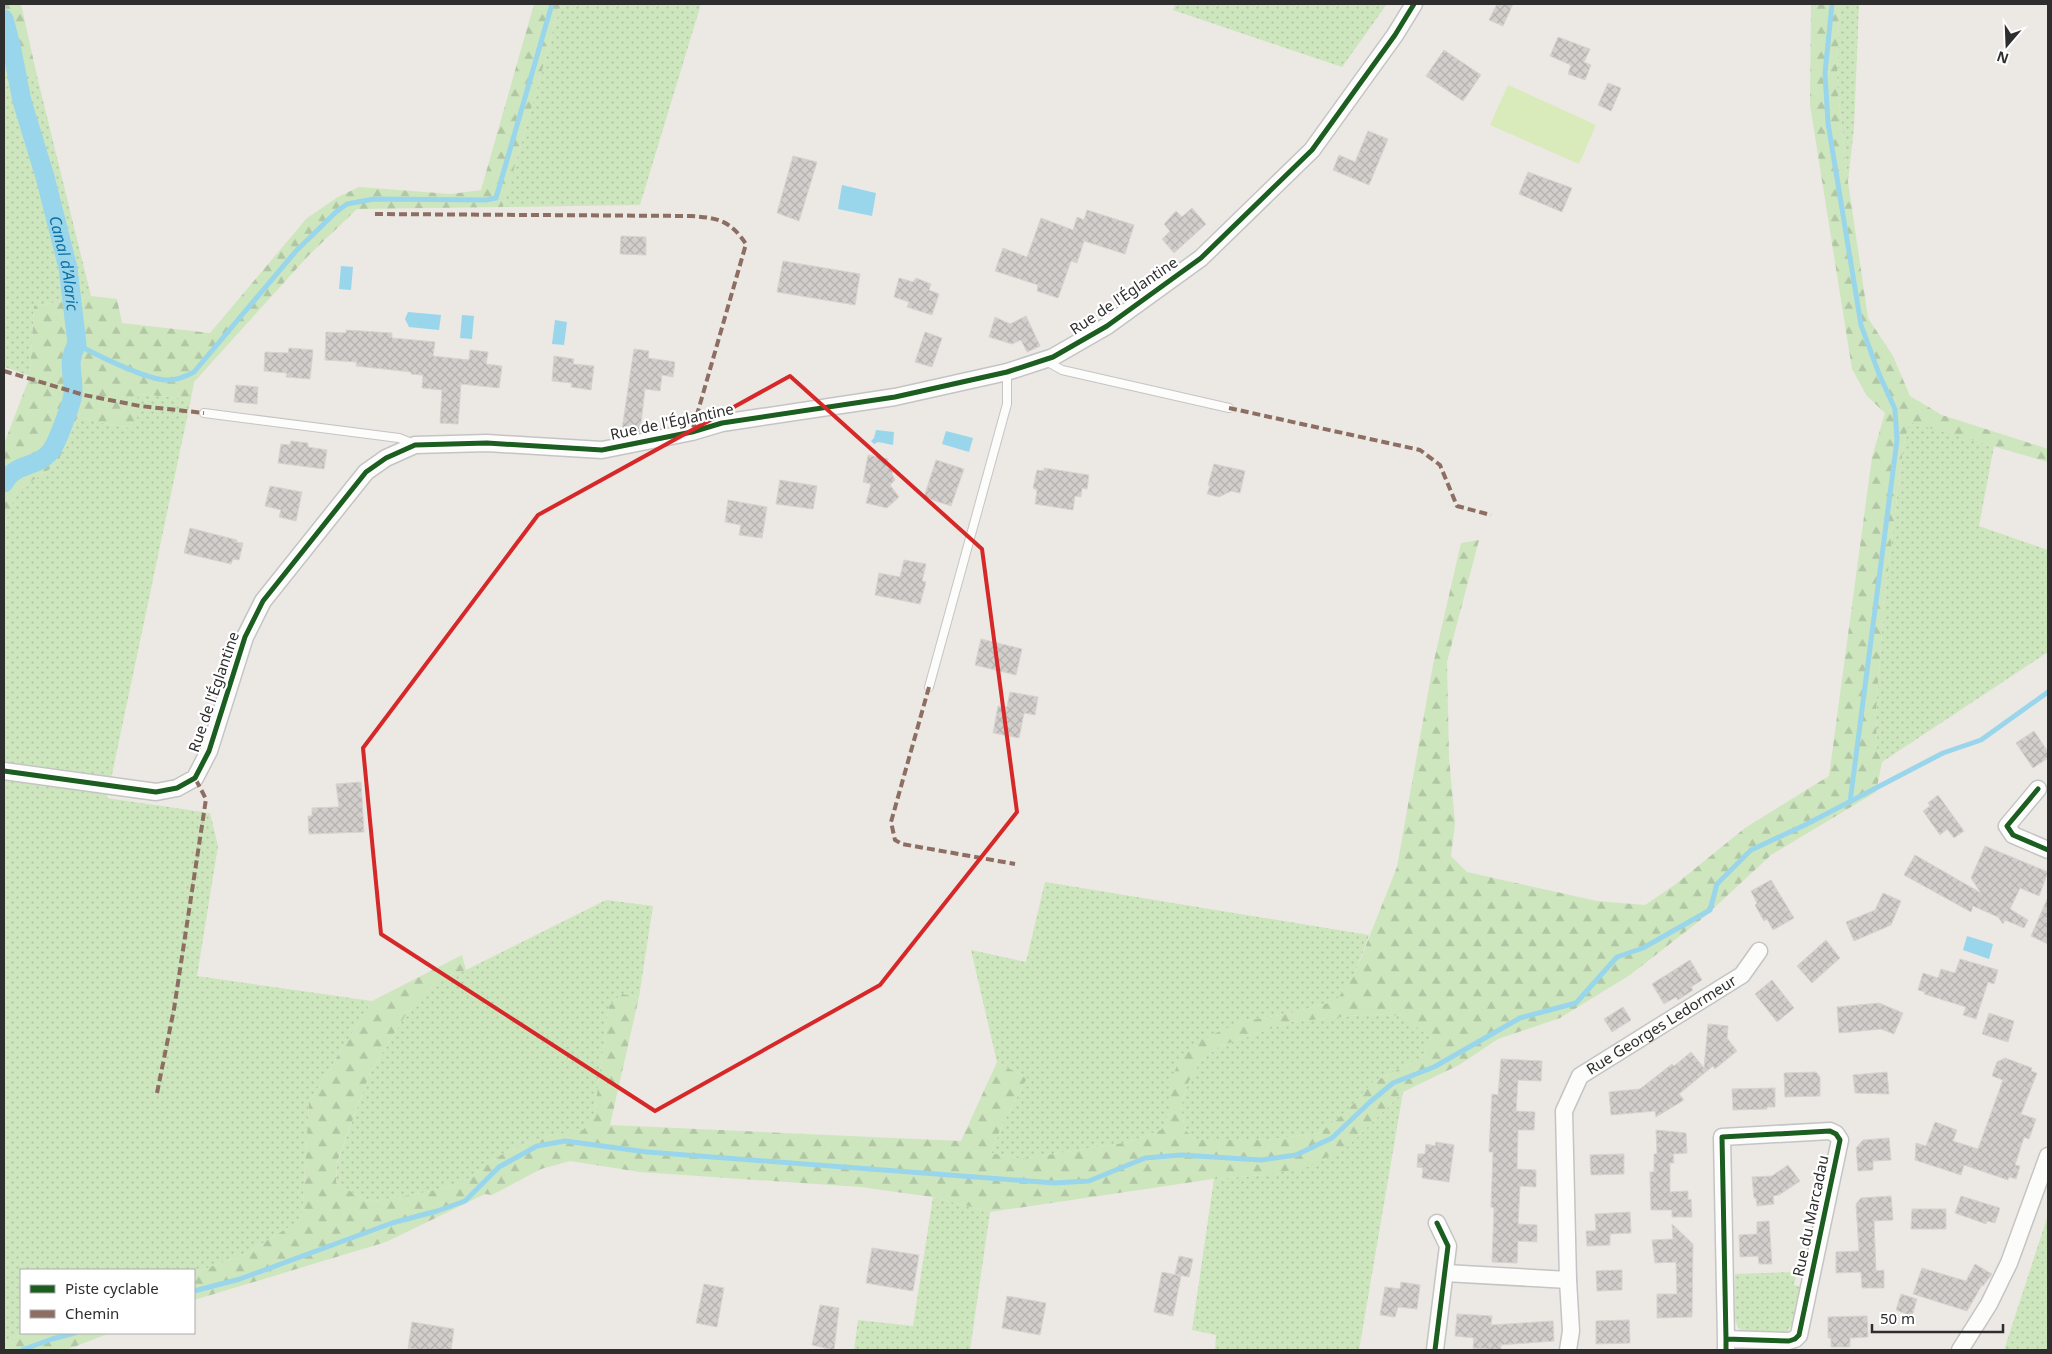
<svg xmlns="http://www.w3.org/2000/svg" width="2052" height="1354" font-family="'Noto Sans',sans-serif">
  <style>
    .grass { fill: url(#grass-dots) }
    .forest { fill: url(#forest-firs); fill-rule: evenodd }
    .pitch { fill: #d9eabb }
    .water { fill: #99d6ec }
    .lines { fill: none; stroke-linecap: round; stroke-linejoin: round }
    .stream { stroke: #99d6ec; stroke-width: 5 }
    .canal { stroke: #99d6ec; stroke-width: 19 }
    .building { fill: url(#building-cross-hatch); stroke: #d7d4d0 }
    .lane-casing { stroke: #c5c4c5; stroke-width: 10 }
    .street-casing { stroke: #c5c4c5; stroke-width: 19 }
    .lane { stroke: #fcfcfb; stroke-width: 8 }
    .street { stroke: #fcfcfb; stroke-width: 16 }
    .quiet { stroke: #8d6e63; stroke-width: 4; stroke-dasharray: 8 4; stroke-linecap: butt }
    .cycleway-casing { stroke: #fff; stroke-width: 8 }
    .cycleway { stroke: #1b5e20; stroke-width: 5 }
    .marked { fill: none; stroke: #d62828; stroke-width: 4; stroke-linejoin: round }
    .labels { text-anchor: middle; stroke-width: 4.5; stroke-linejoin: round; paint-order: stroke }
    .street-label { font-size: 15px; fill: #2e2e2e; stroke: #fff }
    .water-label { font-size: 16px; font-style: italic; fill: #0d6fa3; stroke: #fff }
  </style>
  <defs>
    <pattern id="grass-dots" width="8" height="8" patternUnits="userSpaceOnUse" patternTransform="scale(1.25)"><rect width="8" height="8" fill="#cee6be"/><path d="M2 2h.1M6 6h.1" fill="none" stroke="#b1c6a4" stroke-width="1.8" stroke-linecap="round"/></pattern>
    <pattern id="forest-firs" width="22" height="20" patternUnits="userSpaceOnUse" patternTransform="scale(1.25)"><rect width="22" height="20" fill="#cee6be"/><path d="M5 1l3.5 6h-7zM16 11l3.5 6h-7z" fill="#b1c6a4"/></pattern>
    <pattern id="building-cross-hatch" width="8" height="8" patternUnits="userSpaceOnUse" patternTransform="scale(1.25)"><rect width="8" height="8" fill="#d1cecb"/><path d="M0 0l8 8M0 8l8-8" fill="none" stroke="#b4b1af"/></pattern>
  </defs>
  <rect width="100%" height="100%" fill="#ece8e4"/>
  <path class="grass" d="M561,4h140l-61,201 -137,2z
    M1175,4h212l-45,63 -169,-57z
    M1839,4h20l-5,123 -6,55 -11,-98z
    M4,76h33l54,220 -57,10 -4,70 -26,-9z
    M136,394l55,5 -84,399 103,15 8,33 -21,130 175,25 -63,101 -7,117 -57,35 -51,19v-3h-173v63h5l-22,8v-815l13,-35 40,-27 20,-46 54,10z
    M1909,421l85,25 -15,80 69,24v102l-166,110 -5,-13 -1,-37 8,-108 19,-155z
    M1045,882l324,53 -14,38 -19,28 -45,12 -51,9 -71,65v27l-8,16 -32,12 -107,17 -31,-6 12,-30 24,-45 -30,-16 -26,-112 55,12z
    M606,900l47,6 -14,91 -17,-3 -13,12 -15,110 -11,15 -35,5 -28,10 -19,9 -38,27 -36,10 -58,10 -33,-19 1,-20 33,-90 35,-57 35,-38 26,-8z
    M1369,1014l34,2 28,22 -9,19 -50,26 -27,30 -26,20 -52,7h-71l-11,-10 -4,-23 6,-22 14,-25 19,-14 71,-24z
    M1403,1092l-44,258h-144l1,-15 -24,-5 22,-151 50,-4 85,-30z
    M933,1197l57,15 -20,138h-116l4,-30 55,6z
    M2048,1215v135h-44z
    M1797,1272l-3,13 6,2 -8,37 -5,8h-39l-9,-3 -4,-9v-46z"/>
  <path class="forest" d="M4,4h17l16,72h-33z
    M534,4h27l-58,203 -146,2 -49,47 -114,126 -3,17 -54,-5 3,18 -9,16 -54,-10 -20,46 -40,27 -13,35v-82l26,-68 4,-70 57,-10 26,3 5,24 88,10 97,-115 31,-21 21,-10 92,7 30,-4z
    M1811,4h28l-2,80 11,98 20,136 25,38 17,40 32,19 106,34v13l-139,-40 -6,27 -19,155 -8,108 1,37 5,13 -6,30 -105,63 -68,63 -73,57 -70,43 -62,21 -39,26 -56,27 -54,53 -41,22 -44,8 -51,4 -223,33 -57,-15 -73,-10 -220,-15 -70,-11 -29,8 -49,26 -7,-1 -99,48 -192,58v-27l51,-19 57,-35 7,-117 63,-101 90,-46 4,15 -26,8 -35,38 -35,57 -33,89 -1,21 33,19 58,-10 36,-10 38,-27 19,-9 28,-10 35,-6 11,-14 15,-110 13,-12 17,3 -29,128 351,16 36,-79 30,16 -24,45 -12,30 31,6 107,-17 32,-12 8,-16v-27l12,-32 20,-15 39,-18 51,-9 45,-12 19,-28 42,-106 36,-202 28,-122 18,-3 -32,122 2,96 6,65 -4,33 16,16 130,29 48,4 31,-21 69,-56 84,-52 43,-319 13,-44 -18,-17 -15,-27 -42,-264zM1369,1014l34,2 28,22 -9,19 -50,26 -27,30 -26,20 -52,7h-71l-11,-10 -4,-23 6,-22 14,-25 19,-14 71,-24z
    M26,1333h84l-44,17h-62v-9z"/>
  <path class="pitch" d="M1508,85l88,40 -17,39 -89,-39z"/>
  <path class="water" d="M842,185l34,8 -4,23 -34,-7z
    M341,266l12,1 -2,23 -12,-1z
    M408,312l33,3 -2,15 -30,-3 -4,-8z
    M462,315l12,1 -2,23 -12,-1z
    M555,320l12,2 -3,23 -12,-1z
    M876,430l18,2 -1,13 -15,-3 -4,2 -3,-3 3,-3z
    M946,431l27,7 -4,14 -27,-8z
    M1967,936l26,8 -4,15 -26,-9z"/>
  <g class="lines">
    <path class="stream" d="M1832,4l-7,69 3,50 33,202 18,49 16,35 2,31 -47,362
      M77,344c17,10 72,37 91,36 10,0 17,-3 26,-8l102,-121 40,-39 11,-8 27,-5 112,1 10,-2 56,-194
      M194,1291l46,-12 152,-56 45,-12 28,-10 34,-34 38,-21 28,-5 82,11 407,31 35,-2 56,-23 36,-3 80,5 35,-5 36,-17 38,-36 23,-19 41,-16 86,-49 56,-15 41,-46 26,-9 67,-38 7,-26 34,-34 54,-25 138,-72 38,-13 67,-48
      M22,1350l30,-11 23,-6"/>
    <path class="canal" id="s1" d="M4,19l7,26 11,56 23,76 23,91 9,76c-11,19 -3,30 -4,49 0,8 -17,52 -22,58 -13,16 -29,12 -40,23 -3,2 -5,6 -7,9"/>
  </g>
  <path class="building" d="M1497,4h16l-10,22 -14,-6z
    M1558,37l32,12 -6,13 7,3 -6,15 -17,-6 3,-9 -21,-9z
    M1444,50l37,25 -18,26 -37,-25z
    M1608,83l13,5 -10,23 -13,-6z
    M1368,131l20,8 -19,46 -36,-15 6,-15 16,7z
    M793,156l24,6 -18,59 -22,-8z
    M1528,172l44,16 -10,24 -43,-18z
    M1192,208l14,16 -32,29 -12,-14 8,-8 -6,-7 12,-13 6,6z
    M1087,210l47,15 -9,29 -41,-13 -7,22 -6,-2 -13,37 -21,-7 1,-6 -43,-14 8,-23 24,9 14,-39 32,12 4,-13 7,3z
    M621,236l25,1v18l-26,-1z
    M783,261l77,13 -5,31 -78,-13z
    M899,278l14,4 3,-4 15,6 -2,6 10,4 -7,21 -25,-8 2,-5 -15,-5z
    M1026,316l14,30 -13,6 -6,-12 -9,4 -23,-7 6,-20 15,7z
    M346,330l46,3v5l43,4 -2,14 36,4 1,-10 18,2 -2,12 16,2 -3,22 -38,-4 -3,40 -18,-1 2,-33 -20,-2 1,-13 -12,-1v-2l-55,-6 1,-4 -32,-2 1,-28 20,1z
    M925,332l17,6 -10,29 -17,-5z
    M289,348l24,2 -3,29 -24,-2 1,-4 -23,-2 1,-19 23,1z
    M634,349l15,2 -1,7 27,4 -2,15 -11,-2 -2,16 -15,-2 -5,43 -19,4z
    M554,356l20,3 -1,5 21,2 -3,24 -20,-3 1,-4 -20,-2z
    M236,385l22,2 -1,17 -23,-2z
    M291,441l17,2v4l19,3 -3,19 -46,-6 3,-19 9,1z
    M868,455l20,4 -2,8 7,3 -1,4 3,6 -5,5 9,12 -12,11 -21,-5 5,-19 -8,-2z
    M936,460l28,9 -13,37 -27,-9z
    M1214,464l31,7 -5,22 -9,-2 -12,6 -12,-3 3,-8 -2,-1z
    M1044,468l45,7 -2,14 -5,-1 -1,9 -6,-1 -2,14 -38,-6 2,-14 -4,-2 4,-18 7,1z
    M780,480l37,6 -4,23 -37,-5z
    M270,486l32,6 -6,29 -17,-4 2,-7 -16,-4z
    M728,500l39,7 -5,31 -23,-3 2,-10 -16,-3z
    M190,528l47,12 -1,2 7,1 -4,17 -6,-1 -2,5 -47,-11z
    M904,560l22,4 -4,17 4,1 -6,22 -45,-9 4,-22 21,4z
    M981,639l41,10 -6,26 -41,-10z
    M1010,692l28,5 -3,18 -11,-2 -5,25 -26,-5 5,-27 9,1z
    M2034,731l14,21v6l-15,10 -17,-25z
    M361,782l3,50 -55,2 -1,-18h4v-8l27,-1 -3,-23z
    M1938,795l26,36 -10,7 -7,-9 -7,6 -17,-24 7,-5 -2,-3z
    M1985,846l63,26 -9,24 -19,-8 -10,21 18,11 -4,8 -19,-8 -2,4 -5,-7 -25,-11 -2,6 -67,-37 11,-20 66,38 -10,-15z
    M1771,880l23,38 -21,12 -6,-11 -3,2 -9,-16 2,-2 -6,-12z
    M1883,893l18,8 -10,24 -37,16 -8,-19 29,-12z
    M2048,897v47l-17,-8z
    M1826,940l14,18 -28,25 -15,-17z
    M1960,959l38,11 -4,14 -6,-2 -12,37 -13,-4 3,-8 -42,-13 1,-2 -7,-2 5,-17 15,5 3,-9 14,4z
    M1690,960l12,20 -11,7 2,3 -15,10 -2,-3 -12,7 -12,-20z
    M1772,980l22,28 -17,14 -22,-28z
    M1879,1003l24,10 -9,21 -13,-5 -42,4 -2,-26z
    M1623,1007l8,13 -19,12 -8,-13z
    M1989,1013l25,8 -6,21 -26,-8z
    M1708,1024l20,2 -1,12 10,13 -22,18 -2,-3 -34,28 5,6 -28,17 -1,-6 -44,4 -2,-23 31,-3 32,-25 2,2 17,-14 13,16z
    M2005,1058l27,10 -1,3 6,2 -16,41 15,5 -7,20 -5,-2 -9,28 5,1 -4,13 -7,-2 -1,3 -44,-15 -3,10 -46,-15 1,-17 10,3 9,-24 22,8 -4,11 25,8 25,-69 -11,-4 5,-14z
    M1501,1059l41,2 -1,20 -23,-1 -2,31 19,1 -1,18h-16l-1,39 19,1v17l-16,-1 -2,38 19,1v17l-19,-1 -1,22 -25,-1 2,-54 -3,-1 2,-55h-4l3,-58 6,1z
    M1816,1072l4,5v19l-35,1 -1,-24z
    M1887,1072l2,22 -34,-1 -2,-18z
    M1775,1088v19h-8v2l-34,1 -1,-21z
    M1656,1130l30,3 1,20 -14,1 1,9h-4v29l18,-1v9l3,-1 1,18h-20v-7h-21l-1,-38h4v-18h3z
    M1889,1138l2,22 -18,1v9l-15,1 -2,-23 7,-8z
    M1436,1142l18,3 -5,37 -27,-4 1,-10 -6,-1 1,-13h7l1,-10 9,2z
    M1624,1154v20l-33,1 -1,-20z
    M1788,1165l12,16 -21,14 -6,1 1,8 -17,2 -1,-8h-2l-2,-21 20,-1z
    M1891,1196l2,24 -19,1 2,50 8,-1v18h-22l-1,-16 -25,1v-21l23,-1 -3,-47 5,-6z
    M1961,1196l39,12 -5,15 -8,-2 -1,3 -31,-11z
    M1912,1209h34v20h-35z
    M1630,1212l1,21 -21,1v11l-23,1 -1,-15h10l-1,-17z
    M1769,1221l3,43h-13l-1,-8 -18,1 -1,-22 18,-1v-12z
    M1672,1224l21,20 -1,73 -35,1v-24h20l-1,-32 -21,1 -3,-23 21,-1z
    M872,1248l47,7 -6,36 -47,-8z
    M1179,1256l14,3 -4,18 -14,-3z
    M1975,1264l17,10 -9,12 -1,-1 -15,26 -54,-17 9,-26 44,13z
    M1622,1270v20l-25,1 -1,-20z
    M1162,1272l19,4 -8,40 -19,-4z
    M1401,1282l19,3 -3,24 -19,-2 -3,10 -15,-2 5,-28 15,2z
    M704,1284l20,4 -7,39 -21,-4z
    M1901,1294l16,5 -5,17 -16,-6z
    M1007,1296l39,7 -6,32 -38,-7z
    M820,1305l19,3 -5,42 -22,-5z
    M1457,1314l35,2 -1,9 62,-4 1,20 -53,4v5l-28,-2 1,-10 -19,-2z
    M1867,1316l1,21 -18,1v9h-19v-9h-3v-21z
    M1629,1320l1,23 -34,1v-23z
    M412,1322l42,7 -3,21h-29l-14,-2z"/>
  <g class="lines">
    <g class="lane-casing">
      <path id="lane" d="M1046,361l16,9 167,38
        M204,413l195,25 15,6
        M929,687l78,-283v-32"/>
    </g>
    <g class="street-casing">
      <g id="street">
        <path d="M4,771l152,21 21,-4 18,-10 14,-27 36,-114 18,-36 103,-129 20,-14 29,-13 72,-2 115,7 90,-18 30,-9 173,-26 112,-25 46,-15 54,-31 94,-68 111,-108 83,-115 19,-31"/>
        <path d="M2038,789l-31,37 6,9 35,15"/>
        <path d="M1445,1273l123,7"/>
        <path d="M1726,1339l63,2 6,-2 4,-4 41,-195 -4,-6 -6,-3 -108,6 4,202v11"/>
        <path d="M1435,1350l13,-104 -11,-23"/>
        <path id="s2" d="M1568,1350l3,-19 -3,-51 -4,-169 16,-35 162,-101 17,-24"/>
        <path d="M1960,1350l29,-46 20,-41 39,-107"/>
      </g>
    </g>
    <use href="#lane" class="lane"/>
    <use href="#street" class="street"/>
    <path class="quiet" d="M375,214l316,2c27,2 39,4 55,28l-54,188
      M4,371l80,24 56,11 64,7
      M1229,408l191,42 20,15 17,41 34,9
      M929,687l-38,135 4,18 7,4 113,20
      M157,1093l17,-84 32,-210 -11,-21"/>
    <g class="cycleway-casing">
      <path id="cycleway" d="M4,771l152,21 21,-4 18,-10 14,-27 36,-114 18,-36 103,-129 20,-14 29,-13 72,-2 115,7 90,-18 30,-9 173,-26 112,-25 46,-15 54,-31 94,-68 111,-108 83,-115 19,-31
        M2038,789l-31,37 6,9 35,15
        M1726,1339l63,2 6,-2 4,-4 41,-195 -4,-6 -6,-3 -108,6 4,202v11
        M1435,1350l13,-104 -11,-23"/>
    </g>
    <use href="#cycleway" class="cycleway"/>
  </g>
  <path class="marked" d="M790,376l192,173 35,263 -137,173 -225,126 -274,-177 -18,-186 175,-233z"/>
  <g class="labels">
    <g class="street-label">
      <text transform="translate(1124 296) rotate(-34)" y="5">Rue de l'Églantine</text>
      <text transform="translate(672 422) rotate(-12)" y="5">Rue de l'Églantine</text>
      <text transform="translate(214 692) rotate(-71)" y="5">Rue de l'Églantine</text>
      <text dy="5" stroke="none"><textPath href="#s2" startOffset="374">Rue Georges Ledormeur</textPath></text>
      <text transform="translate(1811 1216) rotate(-78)" y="5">Rue du Marcadau</text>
    </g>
    <g class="water-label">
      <text dy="6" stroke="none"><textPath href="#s1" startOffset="252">Canal d'Alaric</textPath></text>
    </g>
  </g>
  <rect width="2052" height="1354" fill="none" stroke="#2e2e2e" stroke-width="10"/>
  <rect x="20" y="1269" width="175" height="65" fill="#ffffff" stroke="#ababab"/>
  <rect x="30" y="1285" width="25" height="8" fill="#1b5e20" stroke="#ababab"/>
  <text x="65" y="1294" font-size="15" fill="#2e2e2e">Piste cyclable</text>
  <rect x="30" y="1310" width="25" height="8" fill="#8d6e63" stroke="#ababab"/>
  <text x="65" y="1319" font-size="15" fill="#2e2e2e">Chemin</text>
  <g transform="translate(2007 45) rotate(199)" stroke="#ffffff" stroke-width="4" paint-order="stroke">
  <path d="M0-4L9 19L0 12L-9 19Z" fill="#2e2e2e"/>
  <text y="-8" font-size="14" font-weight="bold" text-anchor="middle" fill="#2e2e2e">N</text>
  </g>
  <path d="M1872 1324v8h131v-8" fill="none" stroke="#2e2e2e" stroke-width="2.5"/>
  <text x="1880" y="1324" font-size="15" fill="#2e2e2e" stroke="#ffffff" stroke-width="4" paint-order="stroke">50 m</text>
</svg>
